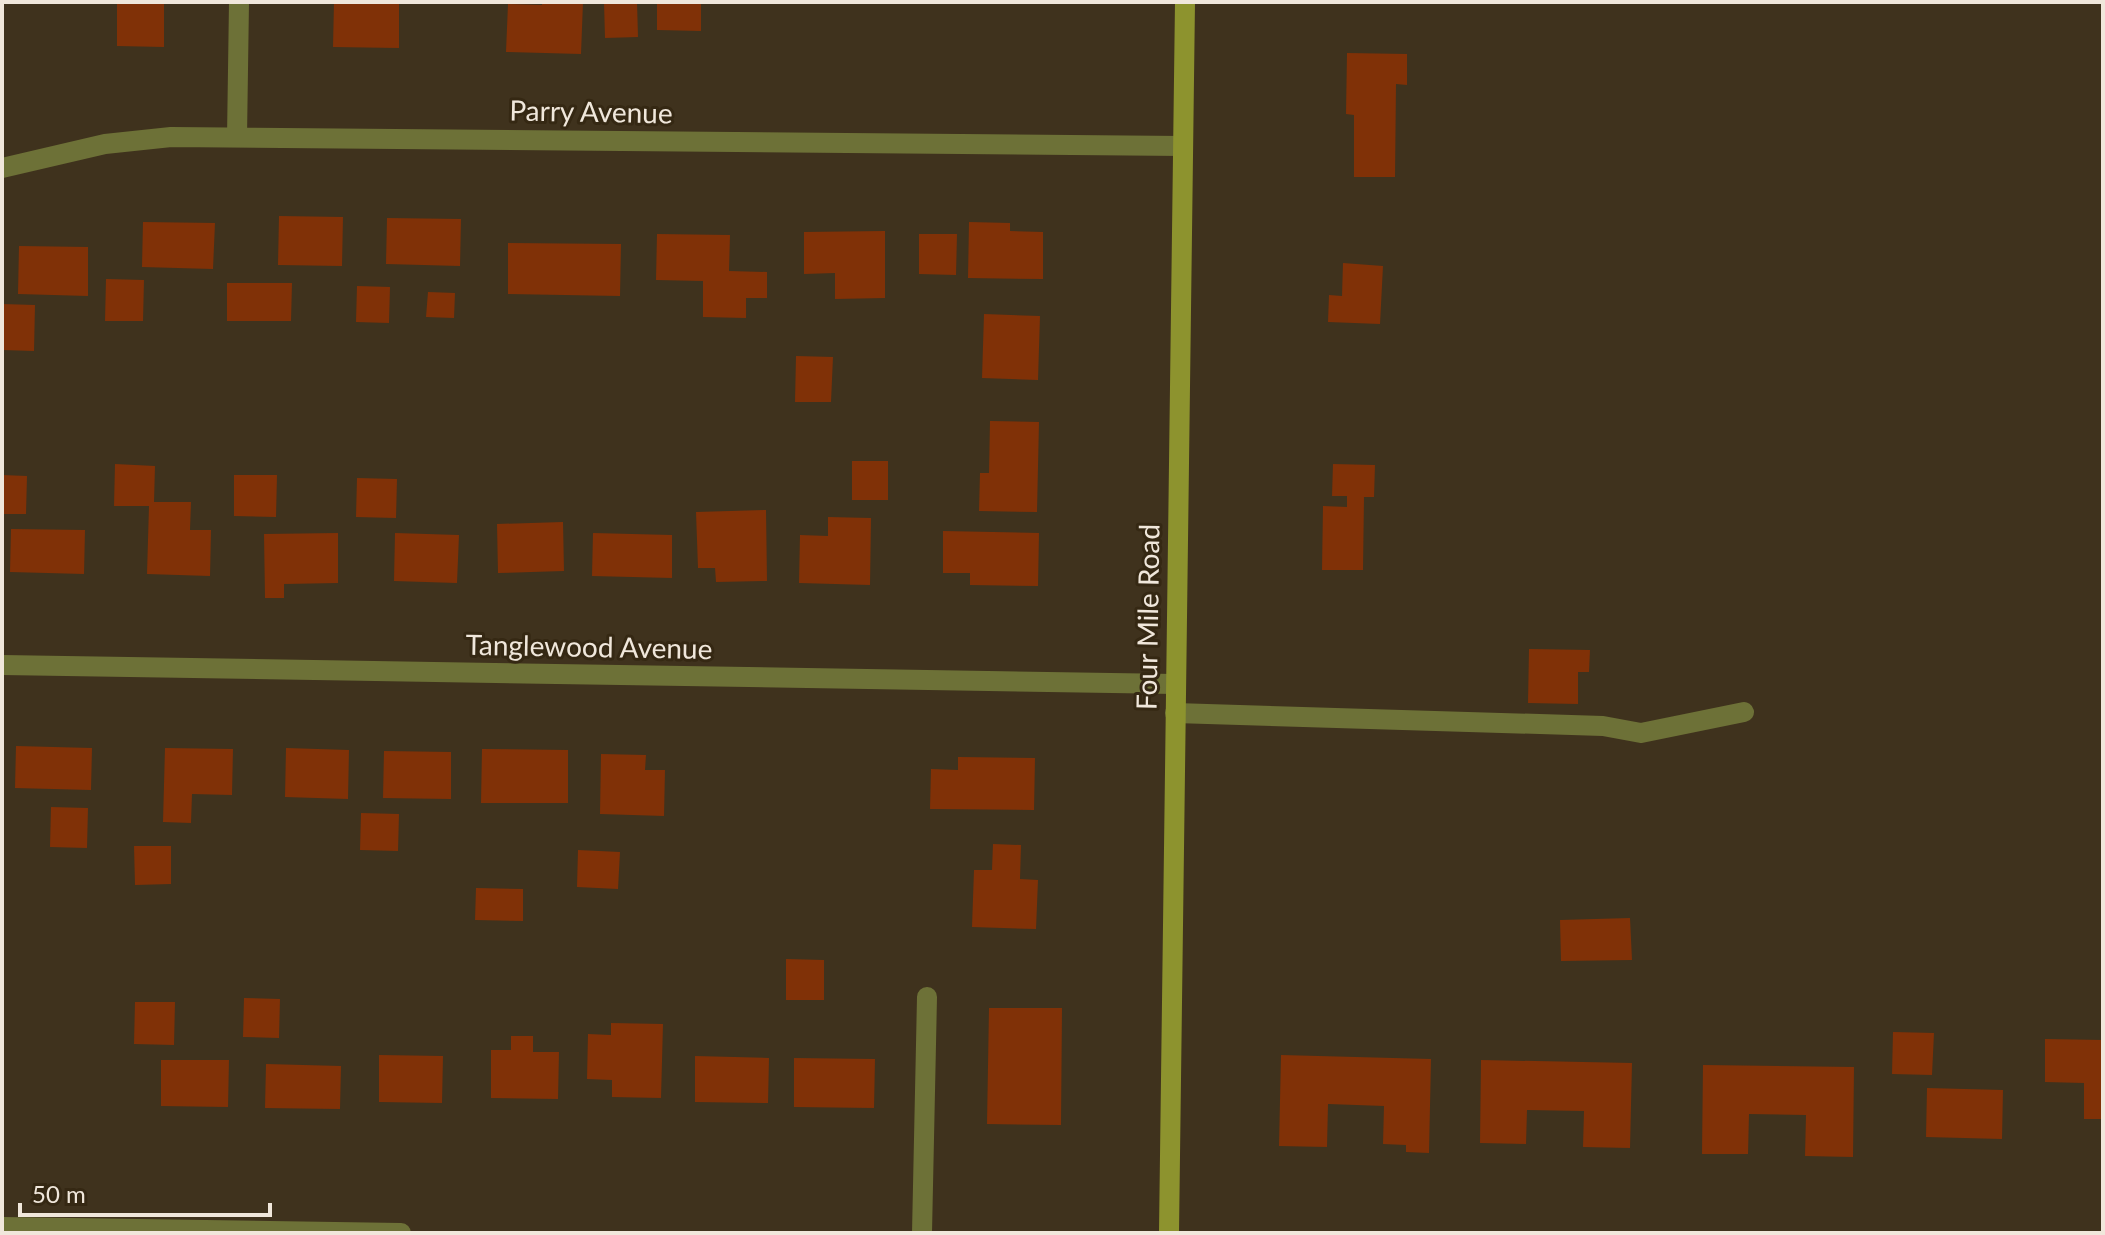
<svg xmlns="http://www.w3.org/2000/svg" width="2105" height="1235" font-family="Lato,sans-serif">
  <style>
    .building { fill: #803107 }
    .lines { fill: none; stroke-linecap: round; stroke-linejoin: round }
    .lane { stroke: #6d7137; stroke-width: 20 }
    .street { stroke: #6d7137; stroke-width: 20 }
    .secondary { stroke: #8d932e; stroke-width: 20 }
    .labels { text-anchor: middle; stroke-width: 6; stroke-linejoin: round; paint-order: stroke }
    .street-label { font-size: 28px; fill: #f0e7db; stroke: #352813 }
  </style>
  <rect width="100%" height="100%" fill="#3f321d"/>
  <path class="building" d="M117,2h47v45l-47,-1z
    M334,2h65v46l-66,-1z
    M542,2h41l-2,52 -75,-2 2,-48 34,1z
    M604,2h33l1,35 -33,1z
    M657,2h44v29l-44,-1z
    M1347,53l60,1v31l-11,-1 -1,93h-41v-62l-8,-1z
    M279,216l64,1 -1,49 -64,-1z
    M387,218l74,1 -1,47 -74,-2z
    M143,222l72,1 -2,46 -71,-2z
    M969,222l41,1v8l33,1v47l-75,-1z
    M885,231v67l-50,1v-26l-31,1v-42z
    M657,234l73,1 -1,36 38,1v26h-21v20l-43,-1v-36l-47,-1z
    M919,234h38l-1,41 -37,-1z
    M508,243l113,1 -1,52 -112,-2z
    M19,246l69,1v49l-70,-2z
    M1343,263l40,3 -3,58 -52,-2 1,-27 13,1z
    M106,279l38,1 -1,41h-38z
    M227,283h65l-1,38h-64z
    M357,286l33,1 -1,36 -33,-1z
    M428,292l27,1 -1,25 -28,-1z
    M2,304l33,1 -1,46 -32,-1z
    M984,314l56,2 -2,64 -56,-2z
    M796,356l37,1 -2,45h-36z
    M990,421l49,1 -2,90 -58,-1 1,-38h9z
    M852,461h36v39h-36z
    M115,464l40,2 -1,36h37l-1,28h21l-1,46 -63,-2 2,-68h-35z
    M1333,464l42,1 -1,32h-10l-1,73h-41l1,-64 24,1v-11h-15z
    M2,475l25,1 -1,38h-24z
    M234,475h43l-1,42 -42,-1z
    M357,478l40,1 -1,39 -40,-1z
    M766,510l1,71 -51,1 -1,-14h-17l-2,-56z
    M828,517l43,1 -1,67 -71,-2 1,-48 28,1z
    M563,522l1,49 -66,2 -1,-49z
    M11,529l74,1 -1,44 -74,-2z
    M943,531l96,2 -1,53 -68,-1v-12h-27z
    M338,533v50l-54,1v14h-19l-1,-64z
    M395,533l64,2 -2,48 -63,-2z
    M593,533l79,2v43l-80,-2z
    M1529,649l61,1 -1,22h-11v32l-50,-1z
    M16,746l76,2 -1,42 -76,-2z
    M165,748l68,1 -1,46 -40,-1 -1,29 -28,-1z
    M286,748l63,2 -1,49 -63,-2z
    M482,749l86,1v53h-87z
    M384,751l67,1v47l-68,-1z
    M601,754l45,1 -1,15h20l-1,46 -64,-2z
    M958,757l77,1 -1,52 -104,-1 1,-40 27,1z
    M51,807l37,1 -1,40 -37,-1z
    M361,813l38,1 -1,37 -38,-1z
    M993,844l28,1 -1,34 18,1 -2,49 -64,-2 2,-57h18z
    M134,846h37v38l-36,1z
    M578,850l42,2 -2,37 -41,-2z
    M476,888l47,1v32l-48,-1z
    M1630,918l2,42 -71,1 -1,-41z
    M786,959l38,1v40h-38z
    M244,998l36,1 -1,39 -36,-1z
    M135,1002h40l-1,43 -40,-1z
    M989,1008h73l-1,117 -74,-1z
    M611,1023l52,1 -2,74 -49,-1v-17l-25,-1 1,-45 23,1z
    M1893,1032l41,1 -2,42 -40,-1z
    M511,1036h22v16h26l-1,47 -67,-1v-48h20z
    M2045,1039l58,1v79h-19v-36l-39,-1z
    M379,1055l64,1 -1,47 -63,-1z
    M1281,1055l150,4 -2,94 -23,-1v-7l-23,-1 1,-38 -56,-2 -1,43 -48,-1z
    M695,1056l74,2 -1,45 -73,-1z
    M794,1058l81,1 -1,49 -80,-1z
    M161,1060h68l-1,47 -67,-1z
    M1481,1060l151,3 -2,85 -47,-1 1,-36 -57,-1 -1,34 -46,-1z
    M266,1064l75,2 -1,43 -75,-1z
    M1703,1065l151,2 -1,90 -48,-1 1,-41 -57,-1 -1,40h-46z
    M1927,1088l76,2 -1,49 -76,-2z"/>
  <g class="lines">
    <path class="lane" d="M1175,713l428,13 38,7 103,-21
      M922,1233l5,-236"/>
    <path class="street" d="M237,137l2,-135
      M2,168l103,-24 66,-7 1012,9
      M2,665l1173,19
      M2,1227l399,6"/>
    <path class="secondary" d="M1169,1233l16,-1231"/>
  </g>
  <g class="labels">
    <g class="street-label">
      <text transform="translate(591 112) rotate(1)" y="10">Parry Avenue</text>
      <text transform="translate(1148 617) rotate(-89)" y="10">Four Mile Road</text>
      <text transform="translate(589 647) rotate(1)" y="10">Tanglewood Avenue</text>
    </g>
  </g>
  <rect width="2105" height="1235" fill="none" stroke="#f0e7db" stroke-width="8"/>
  <path d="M20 1203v12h250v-12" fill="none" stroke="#f0e7db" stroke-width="4"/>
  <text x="32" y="1203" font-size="24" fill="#f0e7db" stroke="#352813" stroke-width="6" paint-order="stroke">50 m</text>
</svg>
